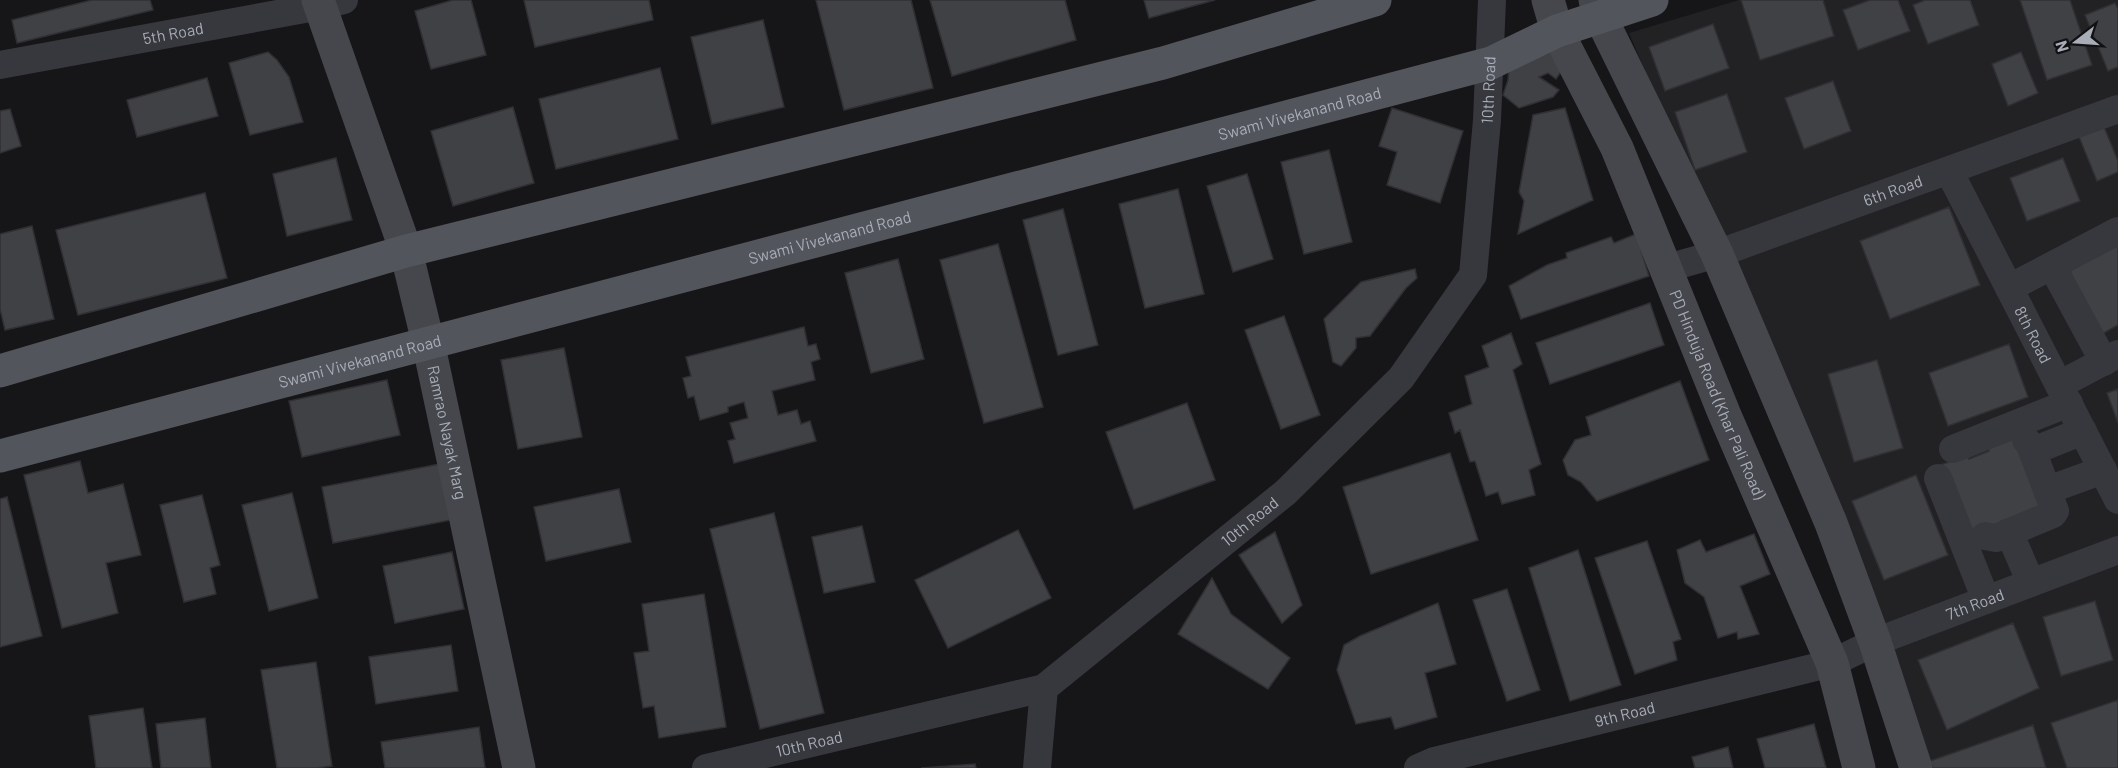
<svg xmlns="http://www.w3.org/2000/svg" width="2118" height="768" font-family="Barlow,sans-serif">
  <style>
    .built { fill: #222225 }
    .building { fill: #404145; stroke: #303034; stroke-width: 1.5 }
    .lines { fill: none; stroke-linecap: round; stroke-linejoin: round }
    .street { stroke: #37383d; stroke-width: 28 }
    .secondary { stroke: #45474d; stroke-width: 33 }
    .primary { stroke: #53555c; stroke-width: 33 }
    .labels { text-anchor: middle; stroke-width: 4.5; stroke-linejoin: round; paint-order: stroke }
    .street-label { font-size: 16px; fill: #a8adb8; stroke: #111113 }
  </style>
  <rect width="100%" height="100%" fill="#161618"/>
  <path class="built" d="M1739,0h379v768h-196l-47,-158 -246,-577z"/>
  <path class="building" d="M92,0h58l3,10 -136,33 -5,-23z
    M453,0h18l15,55 -55,14 -16,-58z
    M524,0h125l4,20 -118,27z
    M816,0h95l22,88 -89,22z
    M930,0h135l11,40 -124,36z
    M1144,0h71l-66,18z
    M1741,0h82l11,36 -74,24z
    M1870,0h28l12,31 -52,19 -15,-40z
    M1925,0h45l9,25 -51,19 -15,-39z
    M2020,0h50l22,65 -45,15z
    M2115,3l3,6v58l-10,4 -23,-56z
    M763,20l21,87 -72,17 -21,-87z
    M1713,24l16,44 -64,23 -16,-44z
    M1554,51l11,15 -9,13 -8,-6 -9,4 20,13 -6,7 -34,11 -16,-13 5,-15 2,-23z
    M268,52l9,8 12,17 14,45 -53,13 -21,-72z
    M2021,52l17,41 -30,13 -16,-42z
    M660,68l18,71 -122,30 -17,-70z
    M207,78l11,38 -81,21 -10,-37z
    M1833,81l18,50 -47,18 -19,-51z
    M1727,94l20,58 -52,18 -20,-58z
    M513,107l21,76 -81,23 -22,-75z
    M1392,108l71,23 -23,72 -53,-18 10,-33 -18,-6z
    M1565,108l28,92 -75,34 6,-33 -5,-9 14,-77z
    M10,109l11,37 -21,7v-42z
    M2102,122l16,39v11l-21,9 -20,-49z
    M1329,150l23,92 -48,12 -23,-92z
    M336,158l16,62 -65,16 -14,-62z
    M2063,158l17,43 -53,20 -17,-43z
    M1247,174l26,85 -40,13 -26,-86z
    M1178,189l26,105 -59,14 -26,-104z
    M205,193l22,85 -149,37 -22,-85z
    M1949,207l31,78 -90,34 -30,-78z
    M1063,209l35,136 -40,10 -35,-135z
    M32,226l22,93 -49,11 -5,-21v-75z
    M1636,234l13,42 -128,43 -12,-33 38,-21 20,-7 -1,-5 45,-16 3,6z
    M2118,238v87l-23,13 -28,-65z
    M998,244l45,163 -59,16 -44,-163z
    M898,259l26,100 -53,14 -26,-100z
    M1415,269l2,9 -11,10 -36,48 -14,2v10l-15,18 -8,-4 -9,-43 37,-37z
    M1650,303l14,42 -114,39 -14,-41z
    M1284,316l36,99 -39,14 -36,-99z
    M804,327l4,19 8,-2 4,15 -9,3 4,18 -43,11 6,24 19,-5 4,14 9,-3 6,20 -82,22 -6,-22 7,-2 -5,-16 18,-5 -4,-16 -16,5v5l-28,8 -6,-24 -6,2 -5,-20 8,-2 -5,-19z
    M1511,333l11,31 -9,6 28,94 -12,6 6,25 -33,9 -4,-12 -12,4 -11,-35 -5,1 -10,-32 -5,3 -6,-20 23,-9 -7,-28 24,-9 -7,-21z
    M2009,344l19,53 -80,29 -19,-53z
    M564,348l18,89 -64,12 -17,-89z
    M1877,360l26,88 -49,14 -26,-88z
    M387,380l13,55 -98,22 -13,-56z
    M1680,381l29,79 -112,41 -16,-19 -13,-7 -5,-15 12,-20 16,-5 -5,-18z
    M2118,389v34l-11,-30z
    M1187,403l28,77 -81,29 -28,-77z
    M2016,427l32,84 -81,31 -29,-76 29,-11 2,4 20,-8 -4,-11z
    M1450,453l28,87 -107,34 -28,-87z
    M80,461l8,32 35,-9 18,71 -35,8 12,50 -56,15 -38,-153z
    M445,463l11,56 -123,24 -11,-56z
    M1916,475l32,80 -64,25 -32,-79z
    M619,489l12,53 -85,19 -12,-54z
    M292,493l26,105 -49,13 -27,-106z
    M202,495l18,70 -10,3 6,26 -32,8 -24,-97z
    M7,497l35,139 -42,11v-148z
    M774,513l50,200 -64,16 -50,-200z
    M862,526l13,56 -51,11 -12,-56z
    M1018,530l33,68 -103,50 -33,-68z
    M1275,532l27,73 -20,18 -43,-68z
    M1754,534l16,40 -30,12 19,48 -21,5 -1,-7 -19,6 -14,-41 -19,-14 -8,-33 23,-10 6,12z
    M1647,541l34,98 -8,3 4,18 -42,14 -40,-116z
    M1578,550l43,135 -51,16 -41,-133z
    M452,552l12,57 -69,14 -12,-57z
    M1212,578l19,36 59,44 -22,31 -90,-55z
    M1507,589l33,101 -33,11 -34,-101z
    M704,594l22,133 -67,11 -5,-32 -11,2 -9,-55 15,-2 -7,-47z
    M2095,601l18,59 -52,16 -18,-59z
    M1438,603l18,61 -31,9 12,44 -42,12 -4,-12 -35,7 -19,-54 7,-25 16,-9z
    M2013,623l26,65 -92,42 -29,-70z
    M451,645l7,46 -82,13 -7,-47z
    M316,662l16,104 -15,2h-40l-16,-98z
    M2118,700v68h-51l-16,-45z
    M143,708l9,60h-56l-7,-52z
    M205,718l6,50h-50l-5,-44z
    M1814,724l12,44h-61l-8,-29z
    M2033,725l13,43h-113l-3,-7z
    M479,727l6,41h-100l-4,-26z
    M1728,747l5,21h-38l-3,-11z
    M975,764l1,4h-55z"/>
  <g class="lines">
    <g class="street">
      <path id="s1" d="M0,65l321,-59 23,-6"/>
      <path id="s2" d="M1949,171l169,329"/>
      <path d="M2052,266l52,96"/>
      <path id="s3" d="M1664,269l53,-15 401,-145"/>
      <path d="M2009,288l109,-57"/>
      <path d="M2059,385l59,-31"/>
      <path d="M1953,449l116,-46"/>
      <path d="M2033,451l50,-20"/>
      <path d="M1938,478l48,122"/>
      <path d="M2048,490l55,-20"/>
      <path d="M2009,532l22,51"/>
      <path d="M1985,536l11,2 57,-24 2,-3 -25,-66 -4,-5"/>
      <path id="s4" d="M706,768l338,-80 242,-196 115,-114 72,-103 14,-155 5,-120"/>
      <path d="M1037,768l7,-80"/>
      <path id="s5" d="M1418,768l16,-7 398,-98 43,-21 243,-92"/>
    </g>
    <g class="secondary">
      <path id="s6" d="M318,0l88,251 22,91 91,426"/>
      <path id="s7" d="M1548,0l9,31 60,117 107,265 108,250 27,105"/>
      <path d="M1595,0l5,16 117,238 114,269 44,119 41,126"/>
    </g>
    <g class="primary">
      <path d="M0,371l406,-120 757,-188 212,-63"/>
      <path id="s8" d="M0,456l1491,-393 66,-32 95,-31"/>
    </g>
  </g>
  <g class="labels">
    <g class="street-label">
      <text dy="6" stroke="none"><textPath href="#s1" startOffset="176">5th Road</textPath></text>
      <text dy="6" stroke="none"><textPath href="#s4" startOffset="1132">10th Road</textPath></text>
      <text dy="6" stroke="none"><textPath href="#s8" startOffset="1344">Swami Vivekanand Road</textPath></text>
      <text dy="6" stroke="none"><textPath href="#s3" startOffset="242">6th Road</textPath></text>
      <text dy="6" stroke="none"><textPath href="#s8" startOffset="858">Swami Vivekanand Road</textPath></text>
      <text dy="6" stroke="none"><textPath href="#s2" startOffset="184">8th Road</textPath></text>
      <text dy="6" stroke="none"><textPath href="#s8" startOffset="372">Swami Vivekanand Road</textPath></text>
      <text dy="6" stroke="none"><textPath href="#s7" startOffset="430">PD Hinduja Road (Khar Pali Road)</textPath></text>
      <text dy="6" stroke="none"><textPath href="#s6" startOffset="452">Ramrao Nayak Marg</textPath></text>
      <text dy="6" stroke="none"><textPath href="#s4" startOffset="612">10th Road</textPath></text>
      <text dy="6" stroke="none"><textPath href="#s5" startOffset="582">7th Road</textPath></text>
      <text dy="6" stroke="none"><textPath href="#s5" startOffset="214">9th Road</textPath></text>
      <text dy="6" stroke="none"><textPath href="#s4" startOffset="106">10th Road</textPath></text>
    </g>
  </g>
  <g transform="translate(2076 42) rotate(253)" stroke="#111113" stroke-width="4.5" paint-order="stroke">
  <path d="M0-4.5L10 22L0 15L-10 22Z" fill="#a8adb8"/>
  <text y="-9" font-size="16" font-weight="bold" text-anchor="middle" fill="#a8adb8">N</text>
  </g>
</svg>
